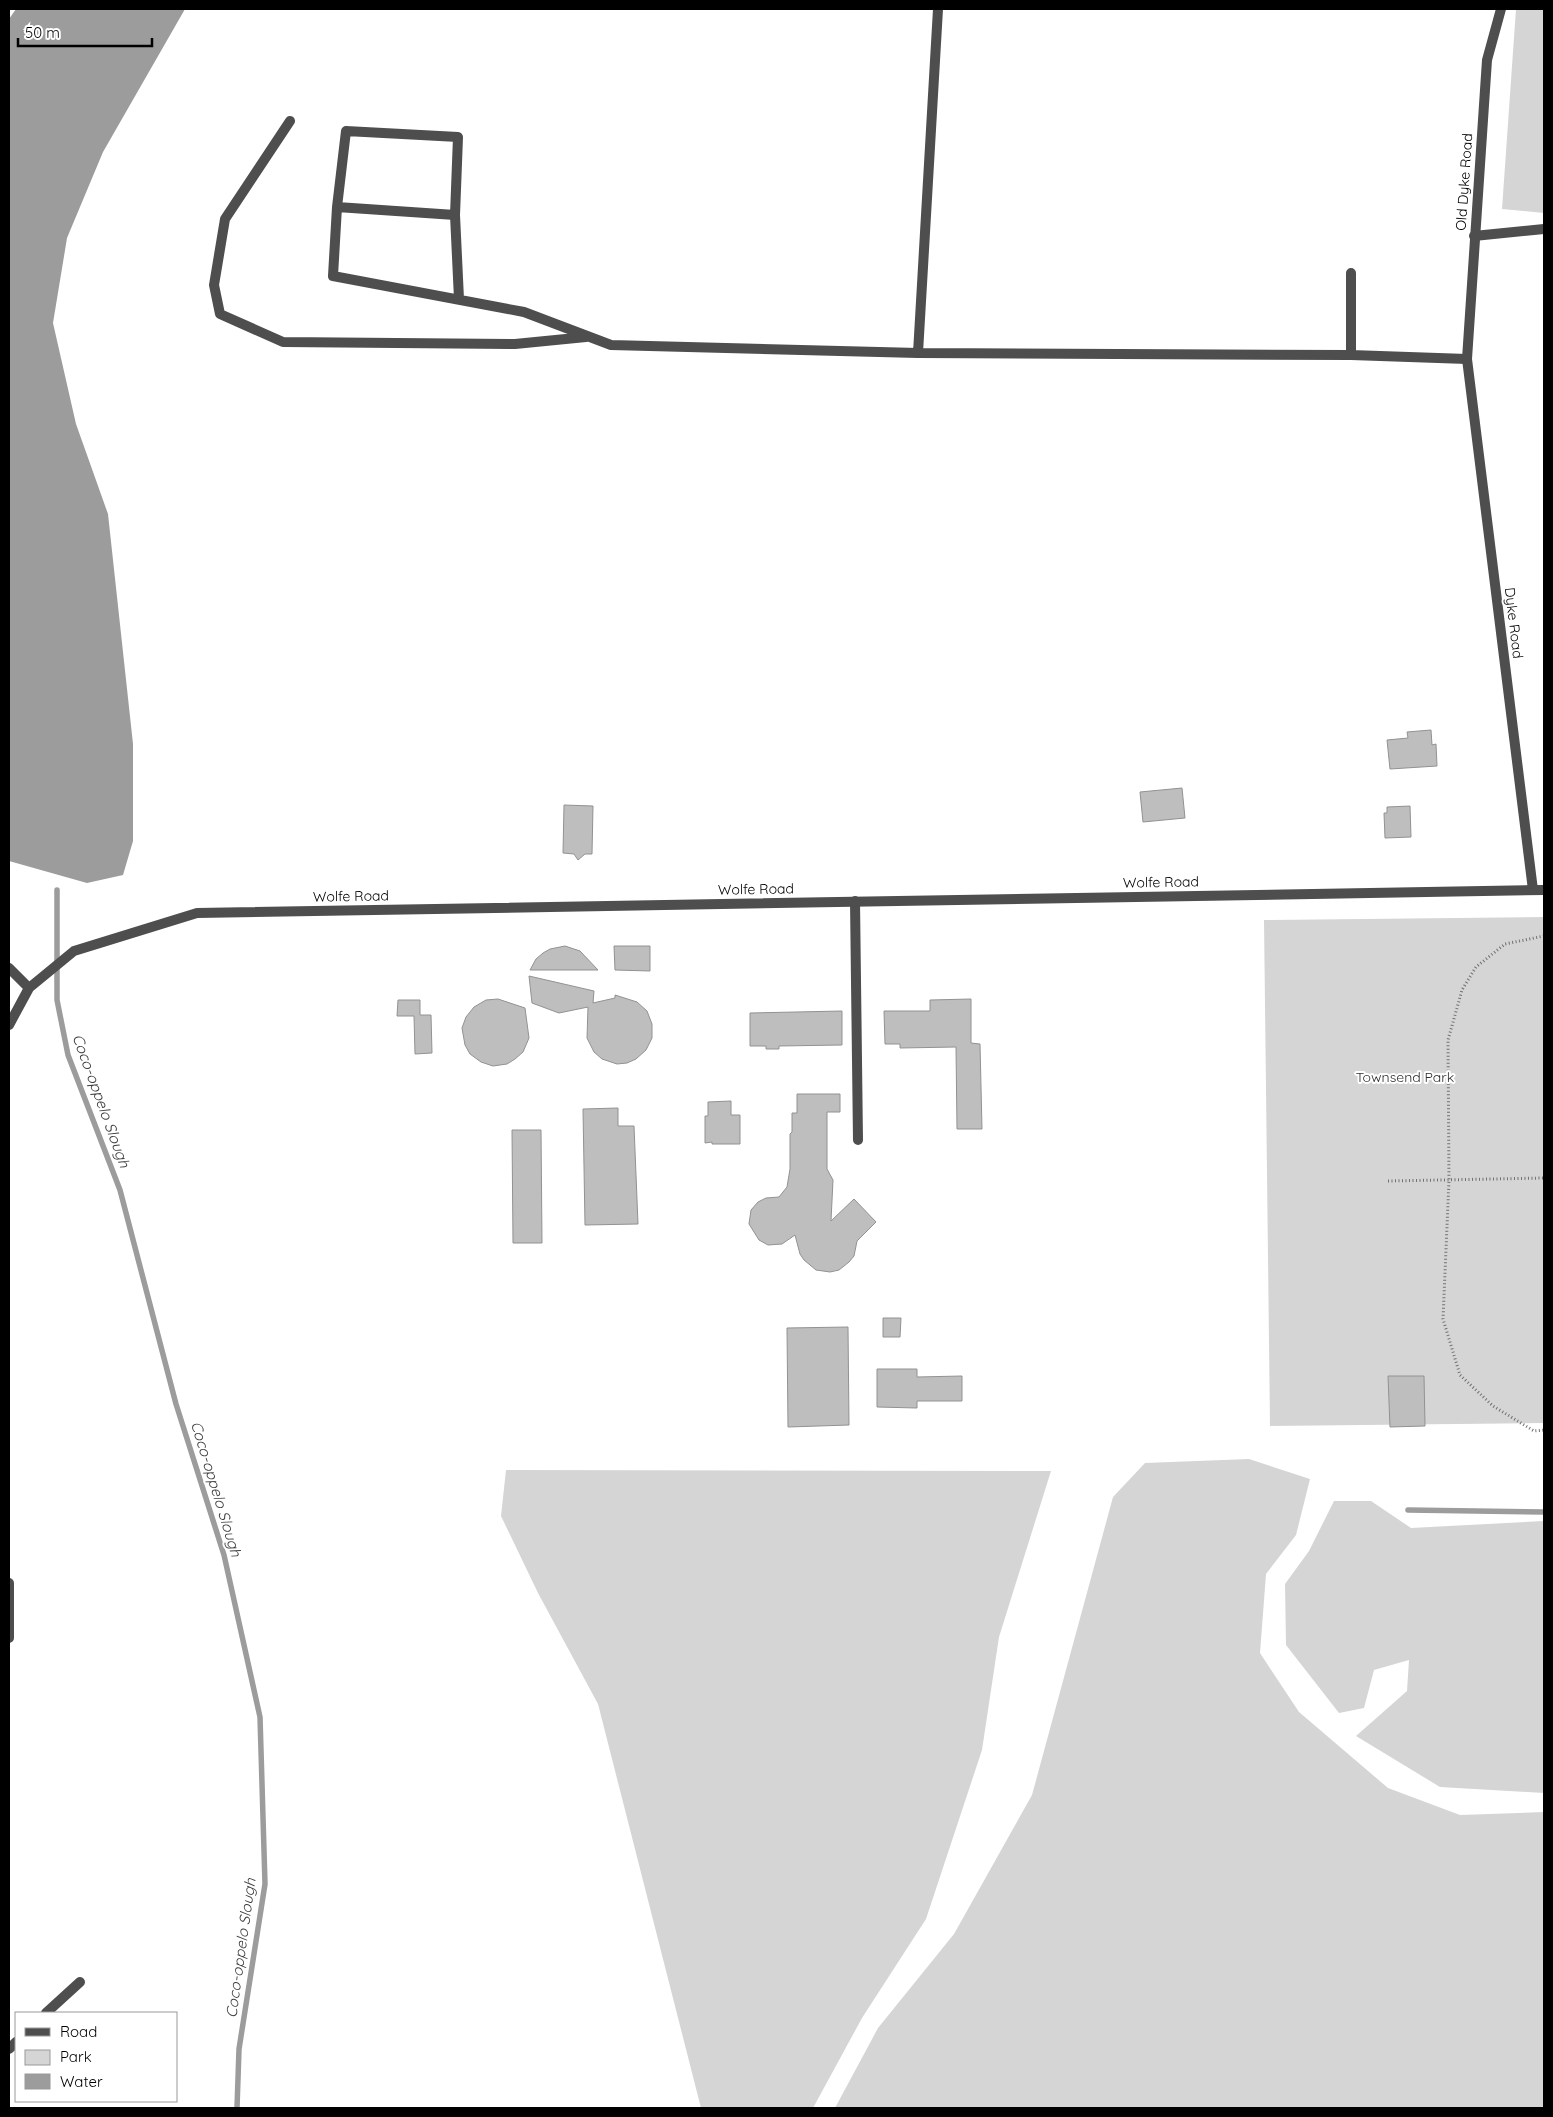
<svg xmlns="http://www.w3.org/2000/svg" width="1553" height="2117" font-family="Quicksand,sans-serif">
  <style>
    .green { fill: #d5d5d5 }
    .water { fill: #9c9c9c }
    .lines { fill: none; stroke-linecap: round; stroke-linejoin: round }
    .stream { stroke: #9c9c9c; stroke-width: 5.5 }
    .building { fill: #bebebe; stroke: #929292 }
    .path { stroke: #707070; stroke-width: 3; stroke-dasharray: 1 2.5; stroke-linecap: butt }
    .service { stroke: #4e4e4e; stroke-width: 10 }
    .minor { stroke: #4e4e4e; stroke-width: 10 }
    .labels { text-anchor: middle; stroke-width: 4; stroke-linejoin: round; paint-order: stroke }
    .street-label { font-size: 14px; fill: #000; stroke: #fff }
    .park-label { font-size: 14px; fill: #2c2c2c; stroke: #fff }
    .water-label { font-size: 15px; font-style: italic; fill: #3d3d3d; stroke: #fff }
  </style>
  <rect width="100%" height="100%" fill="#fff"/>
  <path class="green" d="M1516,9h28v204l-42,-4z
    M1544,917v506l-274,3 -6,-506z
    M1249,1459l61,20 -14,56 -30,39 -6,79 39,59 89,76 72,27 84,-3v296h-709l43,-80 76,-94 78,-139 81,-298 32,-34z
    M506,1470l545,1 -52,166 -17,113 -56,169 -64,99 -49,90h-112l-103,-404 -60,-111 -37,-77z
    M1334,1501h37l40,27 133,-7v272l-104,-6 -84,-51 51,-45 2,-31 -35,10 -10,38 -25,5 -53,-68 -1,-61 24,-33z"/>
  <path class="water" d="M16,9h169l-82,143 -36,86 -14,85 23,101 32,90 25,230v97l-10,34 -36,8 -78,-22v-842z"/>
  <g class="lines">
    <path class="stream" d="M57,890v110l11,55 52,135 56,214 48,151 36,162 5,167 -26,165 -2,59
      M1408,1510l136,2"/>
  </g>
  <path class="building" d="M1431,730l1,15 4,-1 1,22 -47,3 -3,-29 21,-2 -1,-6z
    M1182,788l3,30 -42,4 -3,-30z
    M564,805l29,1 -1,48h-7l-7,6 -4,-6 -11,-1z
    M1410,806l1,31 -26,1 -1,-25h3v-6z
    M565,946l15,5 18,19h-68l6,-11 7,-6 7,-4z
    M614,946h36v25l-35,-1z
    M529,976l65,15 -1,12 22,-5v-3l22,7 10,9 5,13v14l-6,12 -10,9 -9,4 -10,1 -15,-5 -8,-7 -7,-14 1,-31 -29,6 -27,-10z
    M498,999l27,9 4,30 -6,14 -8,7 -8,5 -14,2 -12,-4 -11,-8 -5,-9 -3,-17 4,-11 8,-10 12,-7z
    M971,999v44l9,1 2,85h-25l-1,-82 -56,1v-4h-15l-1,-33h46v-11z
    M398,1000h22v15h11l1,38 -17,1 -1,-38h-17z
    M842,1011v34l-63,1v3h-13v-3h-16v-33z
    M797,1094h43v18h-13v57l6,11 -2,41 23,-22 22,23 -19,19 -3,15 -5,6 -10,8 -9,2 -14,-2 -12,-10 -4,-6 -5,-19 -13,9 -14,1 -9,-5 -10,-16 2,-14 7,-8 8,-4 13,-1 8,-10 3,-18v-35l2,-2v-19h5z
    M731,1101v14h9v29h-28v-2l-7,1v-27h3v-14z
    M618,1108v18h16l4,98 -53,1 -2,-116z
    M512,1130h29l1,113h-29z
    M883,1318h18l-1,19h-17z
    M848,1327l1,98 -61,2 -1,-99z
    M877,1369h40v8l45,-1v25h-45v7l-40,-1z
    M1388,1376h36l1,50 -35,1z"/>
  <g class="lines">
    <path class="path" d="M1544,936l-39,8 -29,23 -14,23 -14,50 1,140 -6,139 17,56 33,31 41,25 10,-1
      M1388,1181l156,-3"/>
    <path class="service" d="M290,121l-65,98 -11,66 6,29 63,28 232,2 71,-7
      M337,207l118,8
      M1474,236l70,-7
      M1351,273v82
      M459,299l-4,-84 3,-78 -112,-6 -9,76 -4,69 191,36 87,33 307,8 433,2 116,4
      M918,353l20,-344
      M855,901l3,239"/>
    <path class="minor" d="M1501,9l-14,51 -20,299 66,531
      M9,968l20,20
      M9,1025l20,-37 45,-37 123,-38 1347,-23
      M9,1583v55
      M46,2013l34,-31
      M9,2049l7,-7"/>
  </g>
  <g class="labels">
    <g class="street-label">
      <text transform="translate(1464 182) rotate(-86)" y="5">Old Dyke Road</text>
      <text transform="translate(1514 623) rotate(83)" y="5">Dyke Road</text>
      <text transform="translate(1161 882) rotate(-1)" y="5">Wolfe Road</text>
      <text transform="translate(756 889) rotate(-1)" y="5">Wolfe Road</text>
      <text transform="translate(351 896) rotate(-1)" y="5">Wolfe Road</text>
    </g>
    <g class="park-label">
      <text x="1405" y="1082">Townsend Park</text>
    </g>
    <g class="water-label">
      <text transform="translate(101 1101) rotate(70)" y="5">Coco-oppelo Slough</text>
      <text transform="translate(216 1489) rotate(73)" y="5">Coco-oppelo Slough</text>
      <text transform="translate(241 1948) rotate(-82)" y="5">Coco-oppelo Slough</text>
    </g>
  </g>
  <rect width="1553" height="2117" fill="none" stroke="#000000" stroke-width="20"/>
  <rect x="15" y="2012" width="162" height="90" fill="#ffffff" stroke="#999999"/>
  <rect x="25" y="2028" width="25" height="8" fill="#4e4e4e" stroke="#999999"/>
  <text x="60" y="2037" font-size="15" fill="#000000">Road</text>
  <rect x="25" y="2050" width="25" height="15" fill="#d5d5d5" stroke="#999999"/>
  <text x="60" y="2062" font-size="15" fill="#000000">Park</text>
  <rect x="25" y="2074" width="25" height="15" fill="#9c9c9c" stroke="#999999"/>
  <text x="60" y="2087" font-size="15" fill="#000000">Water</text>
  <path d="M18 38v8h134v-8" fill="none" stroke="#000000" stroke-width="2.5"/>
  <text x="25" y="38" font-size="15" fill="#000000" stroke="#ffffff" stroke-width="4" paint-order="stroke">50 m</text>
</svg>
